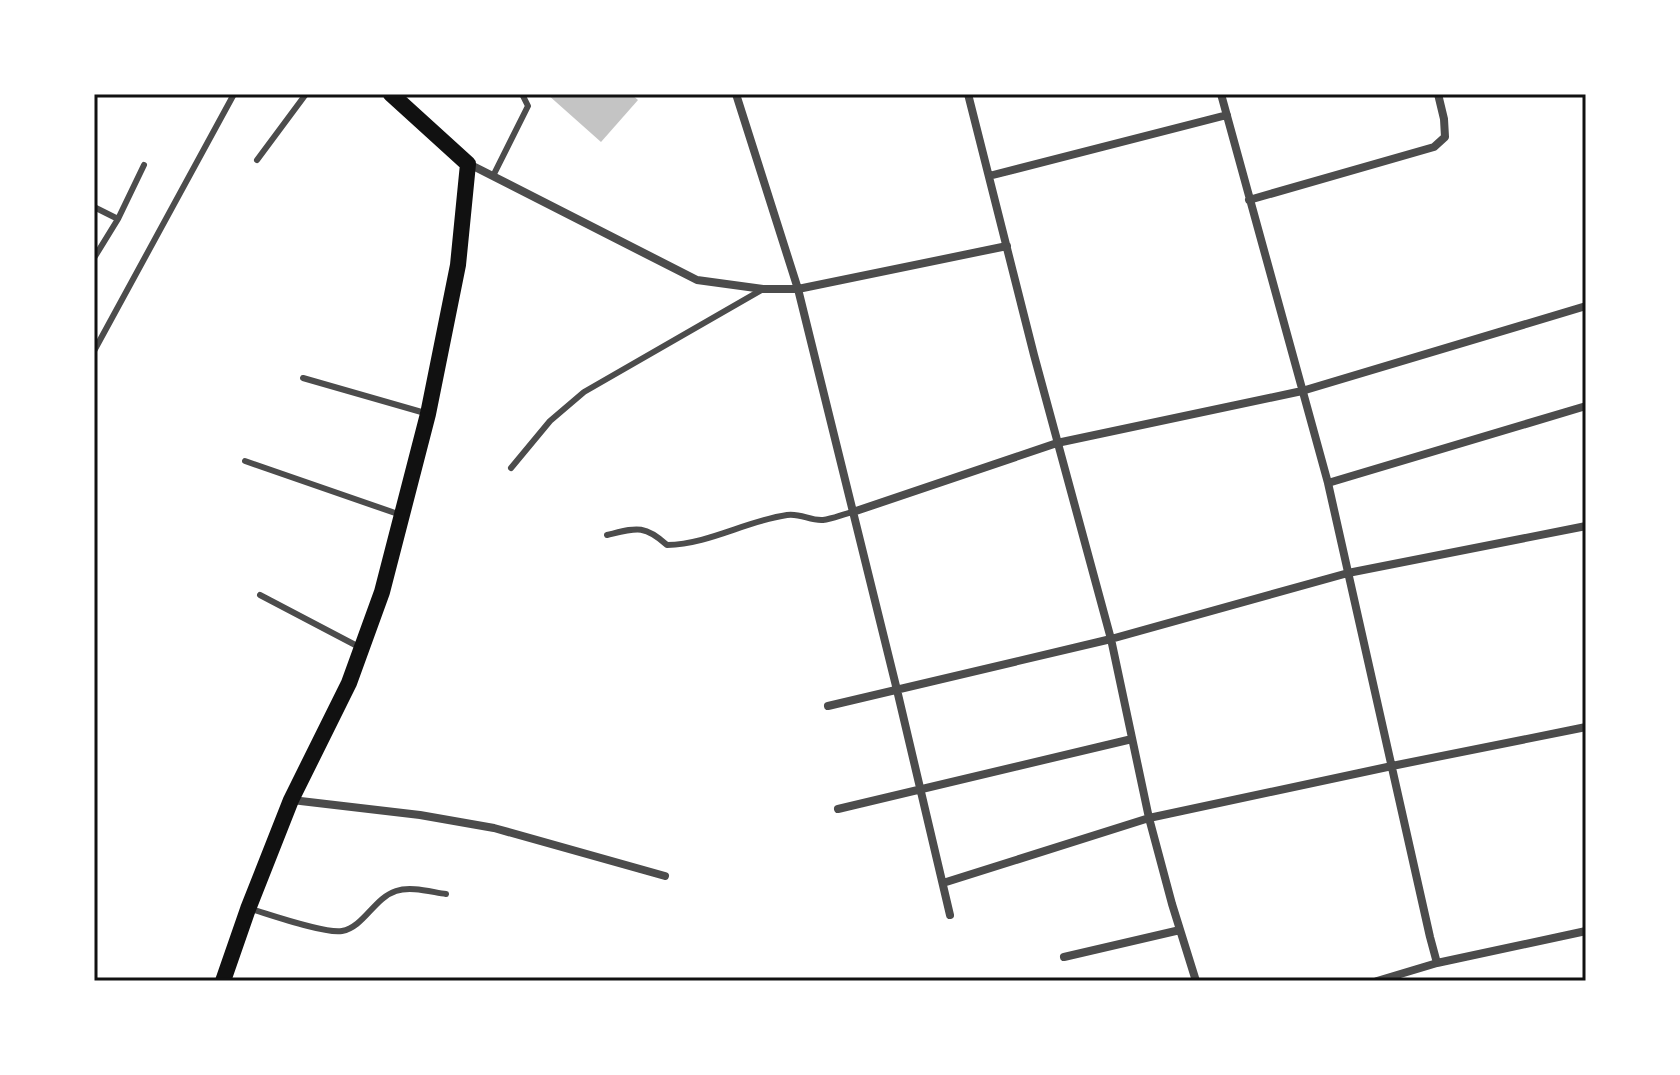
<svg xmlns="http://www.w3.org/2000/svg" width="1680" height="1075" font-family="'IBM Plex Serif',serif">
  <style>
    .building { fill: #c4c4c4 }
    .lines { fill: none; stroke-linecap: round; stroke-linejoin: round }
    .service { stroke: #4c4c4c; stroke-width: 6 }
    .minor { stroke: #4c4c4c; stroke-width: 8 }
    .secondary { stroke: #111; stroke-width: 16 }
    .neatline { fill: none; stroke: #111; stroke-width: 3 }
  </style>
  <rect width="100%" height="100%" fill="#fff"/>
  <path class="building" d="M547,94h84l7,6 -37,42z"/>
  <g class="lines">
    <path class="service" d="M257,160l49,-66
      M493,176l35,-70 -6,-12
      M94,207l24,12 26,-54
      M94,258l24,-39
      M94,351l140,-257
      M303,378l122,35
      M245,461l153,53
      M511,468l39,-47 34,-29 179,-103
      M607,535c29,-7 37,-11 60,10 42,-1 79,-24 120,-30 14,-2 23,6 36,5 10,-1 20,-6 30,-8
      M260,595l101,53
      M251,909c20,6 74,25 91,22 22,-4 32,-33 54,-40 15,-5 35,1 50,3"/>
    <path class="minor" d="M736,94l62,195 99,401 53,225
      M968,94l66,261 77,284 38,179 23,86 24,77
      M1221,94l107,389 102,454 7,26
      M469,164l228,116 66,9h35l209,-43
      M989,176l238,-61
      M1249,200l185,-53 11,-10 -1,-18 -6,-25
      M1328,483l258,-77
      M853,512l204,-69 245,-52 284,-85
      M828,706l283,-67 237,-66 238,-47
      M292,800l128,15 74,13 171,48
      M838,809l294,-70
      M943,883l206,-65 243,-52 194,-39
      M1064,957l116,-27
      M1377,981l60,-18 149,-32"/>
    <path class="secondary" d="M223,981l25,-72 43,-109 58,-117 33,-91 46,-178 30,-149 10,-101 -77,-70"/>
  </g>
  <rect width="1680" height="1075" fill="none" stroke="#ffffff" stroke-width="192"/>
  <rect x="96" y="96" width="1488" height="883" class="neatline"/>
</svg>
